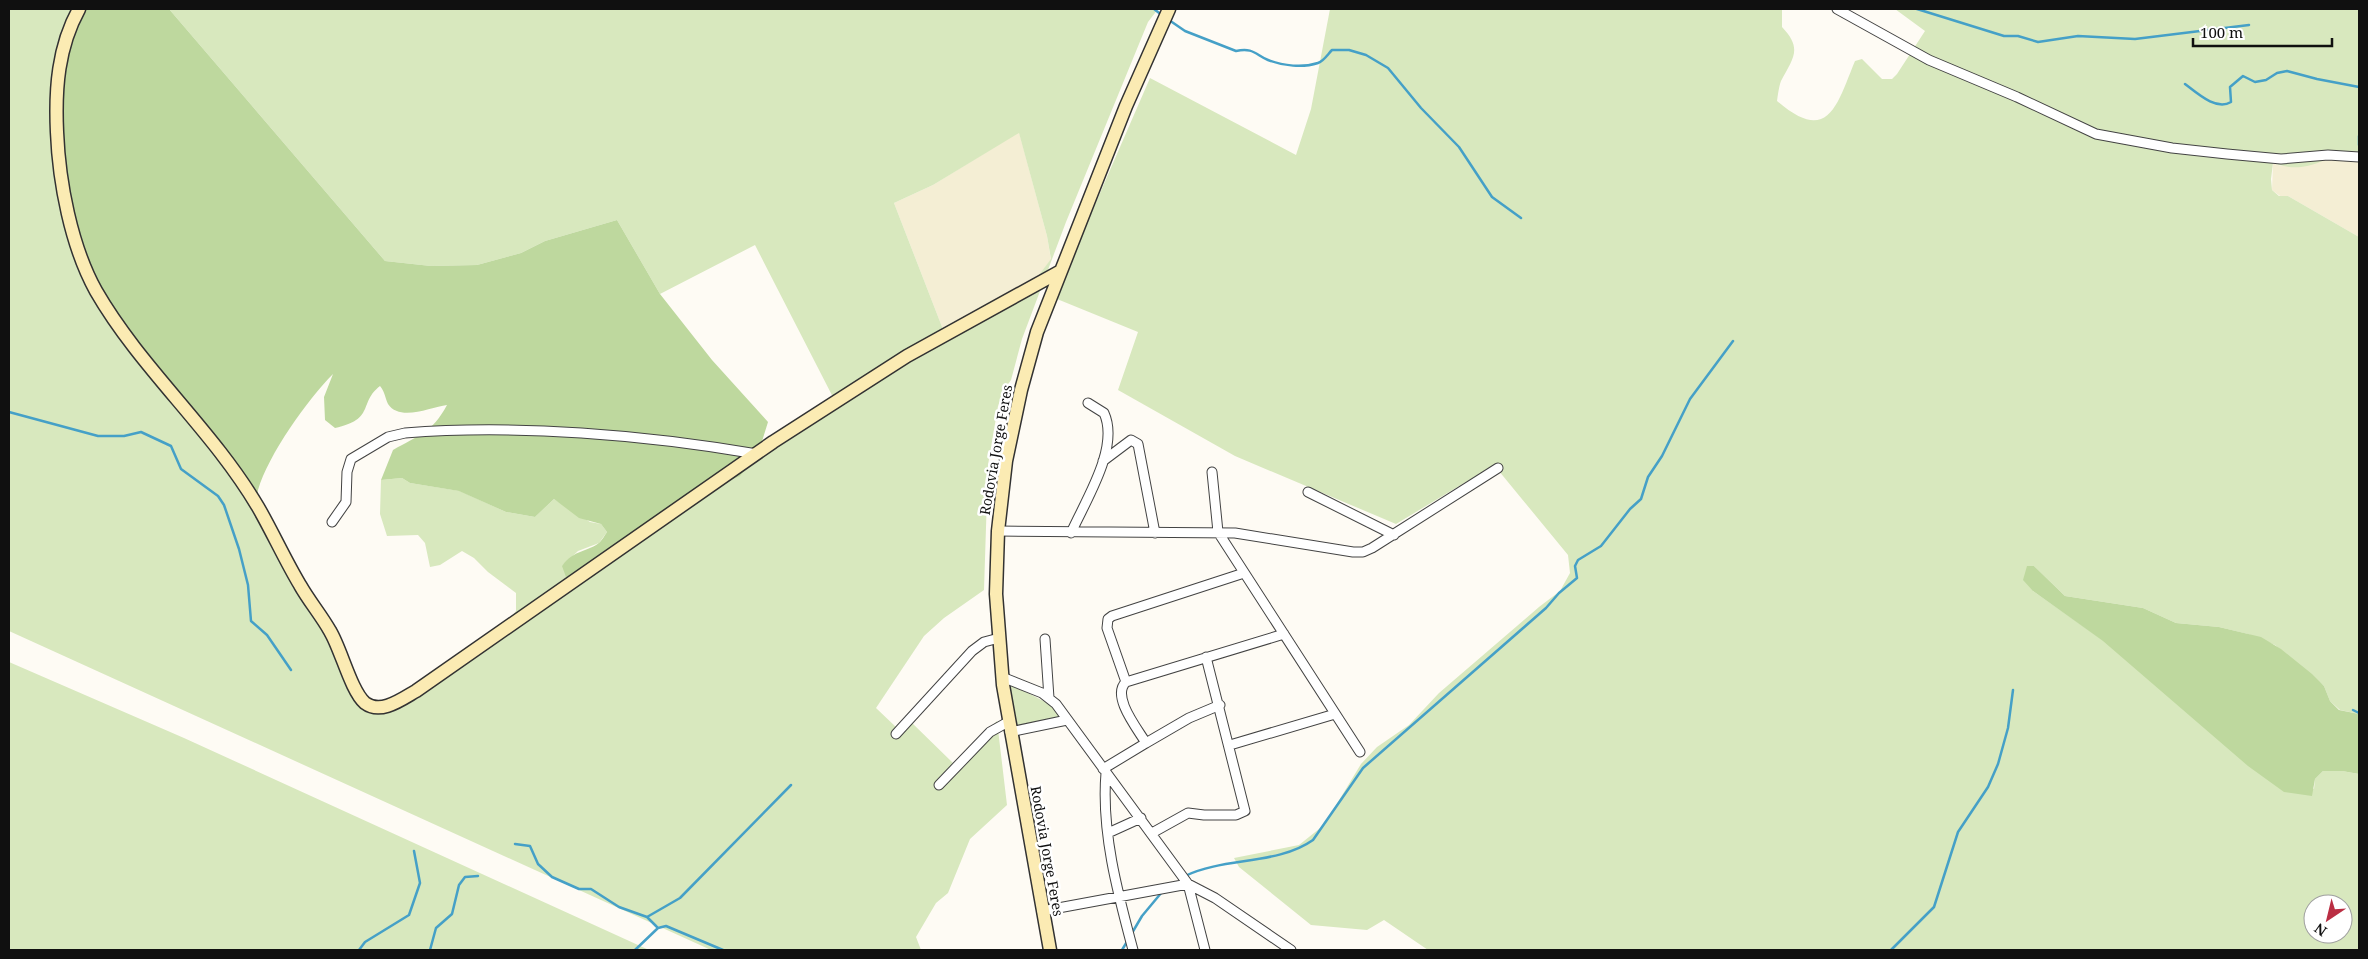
<svg xmlns="http://www.w3.org/2000/svg" width="2368" height="959" font-family="'Noto Serif',serif">
  <style>
    .farmland { fill: #f4eed4 }
    .green { fill: #d8e8be; fill-rule: evenodd }
    .forest { fill: #bed89e }
    .lines { fill: none; stroke-linecap: round; stroke-linejoin: round }
    .stream { stroke: #45a0c7; stroke-width: 2.5 }
    .street-casing { stroke: #434343; stroke-width: 11 }
    .secondary-casing { stroke: #323232; stroke-width: 15 }
    .street { stroke: #fff; stroke-width: 9 }
    .secondary { stroke: #fbebb3; stroke-width: 12 }
    .labels { text-anchor: middle; stroke-width: 5; stroke-linejoin: round; paint-order: stroke }
    .street-label { font-size: 14px; fill: #101010; stroke: #fff }
  </style>
  <rect width="100%" height="100%" fill="#fefbf4"/>
  <path class="farmland" d="M1019,132l28,104 4,24 -21,27 -86,45 -50,-129 39,-18z
    M2332,157l18,1 9,3v76l-71,-41h-8l-8,-6 1,-27 8,3z"/>
  <path class="green" d="M9,9h73l143,445 72,119 67,134 20,-3 111,-67 21,-26v-18l-28,-21 -14,-14 -12,-7 -22,14 -10,2 -5,-24 -7,-8 -31,1 -7,-22 1,-34 21,-2 8,5 50,8 46,21 29,5 19,-18 36,23 11,2 6,8 -8,11 -21,8 -16,15 184,-98 91,-63 -82,-160 -95,49 -43,-74 -72,21 -24,12 -44,12 -46,1 -46,-5 -216,-252h989l-10,13 -82,200 -44,117 -11,41 -7,10 -6,16 -10,59 -4,125 -40,28 -20,18 -48,72 21,20 14,-6 42,41 44,-42 10,84 -37,34 -22,54 -12,10 -20,34 5,13h-210l-702,-319zM1019,133l28,103 4,23 -21,28 -86,45 -50,-129 39,-18z
    M1330,9h452v18c21,22 11,31 -1,54 -2,5 -3,13 -4,20 52,45 60,3 78,-40l7,-2 20,20h10l5,-5 28,-43 -30,-22h464v152c-30,-10 -33,3 -58,6 -9,1 -20,-1 -28,-4l-2,16 1,11 7,6h9l71,41v477l-19,-4 -10,-9 -6,-15 -49,-41 -27,-11 -29,-7 -43,-4 -33,-15 -78,-12 -31,-30 -1,25 281,198 1,-10 8,-8h19l17,3v176h-931l-44,-30 -17,10 -56,-5 -72,-58 -5,-9 65,-13 25,-20 37,-61 16,-17 32,-22 30,-32 100,-86 21,-16 10,-18 -2,-18 -74,-90 -98,59 -161,-68 -117,-66 20,-58 -81,-33 10,-30 83,-191 146,77 15,-46zM2313,904h30v30h-30z
    M9,662l175,76 465,212h-640z
    M1005,681l48,25 10,12 -50,9z"/>
  <path class="forest" d="M82,9h87l216,252 46,5 46,-1 44,-12 24,-12 72,-21 43,74 52,66 56,62 -9,29 -19,25 -36,15 -101,70 -37,16 -4,-11c12,-17 27,-14 38,-24 2,-2 5,-7 7,-10l-6,-8 -22,-6 -25,-19 -19,18 -29,-5 -47,-21 -49,-8 -8,-5 -21,2 12,-30c26,-15 39,-17 54,-45 -16,2 -47,17 -59,-1 -3,-6 -3,-12 -8,-18 -22,17 -4,33 -45,42l-10,-8 -1,-23 9,-23c-25,25 -65,81 -75,116 -1,5 1,13 1,19l-108,-137 -76,-129 -18,-84 6,-91z
    M2027,566h7l31,30 78,12 33,15 43,4 42,10 20,12 31,25 12,12 6,15 9,9 20,4v60l-17,-3h-19l-8,8 -3,17 -28,-4 -36,-26 -145,-125 -70,-50 -10,-11z"/>
  <g class="lines">
    <path class="stream" d="M1154,9l9,7
      M1917,9l87,27h14l20,6 40,-6 57,3 114,-14
      M1169,20l16,11 51,20c17,-4 20,4 32,9 15,6 35,8 50,3 6,-2 10,-9 14,-13h17l17,5 22,13 33,40 38,39 33,50 29,21
      M2185,84c12,9 31,27 46,18l-1,-15 13,-11 12,6 11,-2 11,-7 10,-2 30,8 42,8
      M2359,136v9
      M9,412l89,24h26l17,-4 30,14 10,23 37,27 6,9 15,44 9,36 3,36 16,14 24,35
      M2353,710l6,3
      M515,844l15,2 8,18 14,13 27,12h12l28,18 28,10 11,11
      M1185,876c39,-19 93,-11 128,-36l50,-72 183,-160 13,-15 18,-15 -2,-12 3,-6 23,-14 29,-37 11,-10 7,-22 14,-21 28,-57 43,-58
      M647,917l33,-19 111,-113
      M1132,933l10,-17 20,-24
      M359,950l6,-8 44,-27 11,-32 -6,-32
      M430,950l6,-22 16,-14 7,-29 6,-8 13,-1
      M635,950l23,-22 8,-2 57,24
      M1122,950l6,-10
      M1891,950l43,-43 24,-75 30,-45 10,-23 10,-36 5,-38"/>
    <g class="street-casing">
      <path id="street" d="M1837,9l92,51 88,37 79,37 76,14 55,6 54,5 47,-4 31,2
        M1103,461l28,-21 7,4 17,89
        M1212,472l6,60 142,220
        M1308,492l86,43
        M332,522l14,-20 1,-30 4,-13 37,-22 17,-4c112,-9 241,2 352,21
        M998,531l237,2 118,19h10l9,-4 126,-80
        M1071,533c14,-32 49,-85 33,-120l-16,-10
        M1045,639l4,59
        M1002,677l40,16 14,11 132,180 17,66
        M1126,682l158,-48
        M1010,732l57,-12
        M896,734l76,-83 12,-9 15,-4
        M1146,743l43,-25 31,-13
        M1230,745l105,-31
        M1103,769l43,-26c-9,-15 -35,-47 -20,-61l-19,-54 1,-9 4,-3 132,-43
        M1106,773c-5,59 12,121 27,177
        M939,785l51,-53 18,-10
        M1108,833l33,-15
        M1152,833l36,-20 16,2h32l9,-4 -39,-154
        M1042,911l146,-27 27,14 76,52"/>
    </g>
    <g class="secondary-casing">
      <path id="secondary" d="M79,9c-21,38 -24,80 -22,123 2,50 14,114 39,159 45,78 116,138 162,216 15,26 27,53 42,78 9,16 21,30 30,46 11,18 21,60 35,72 16,12 37,-4 51,-12l357,-249 134,-86 152,-84
        M1050,950l-47,-265 -7,-91 2,-63 8,-70 15,-71 16,-58 89,-226 43,-97"/>
    </g>
    <use href="#street" class="street"/>
    <use href="#secondary" class="secondary"/>
  </g>
  <g class="labels">
    <g class="street-label">
      <text transform="translate(996 450) rotate(-80)" y="5">Rodovia Jorge Feres</text>
      <text transform="translate(1047 851) rotate(80)" y="5">Rodovia Jorge Feres</text>
    </g>
  </g>
  <rect width="2368" height="959" fill="none" stroke="#101010" stroke-width="20"/>
  <g transform="translate(2328 919) rotate(215)"><circle r="24" fill="#ffffff" stroke="#9f9f9f"/>
  <path d="M0-4L9 19L0 12L-9 19Z" fill="#ba2e43"/>
  <text y="-8" font-size="14" font-weight="bold" text-anchor="middle" fill="#101010">N</text>
  </g>
  <path d="M2193 38v8h139v-8" fill="none" stroke="#101010" stroke-width="2.5"/>
  <text x="2200" y="38" font-size="15" fill="#101010" stroke="#ffffff" stroke-width="4" paint-order="stroke">100 m</text>
</svg>
